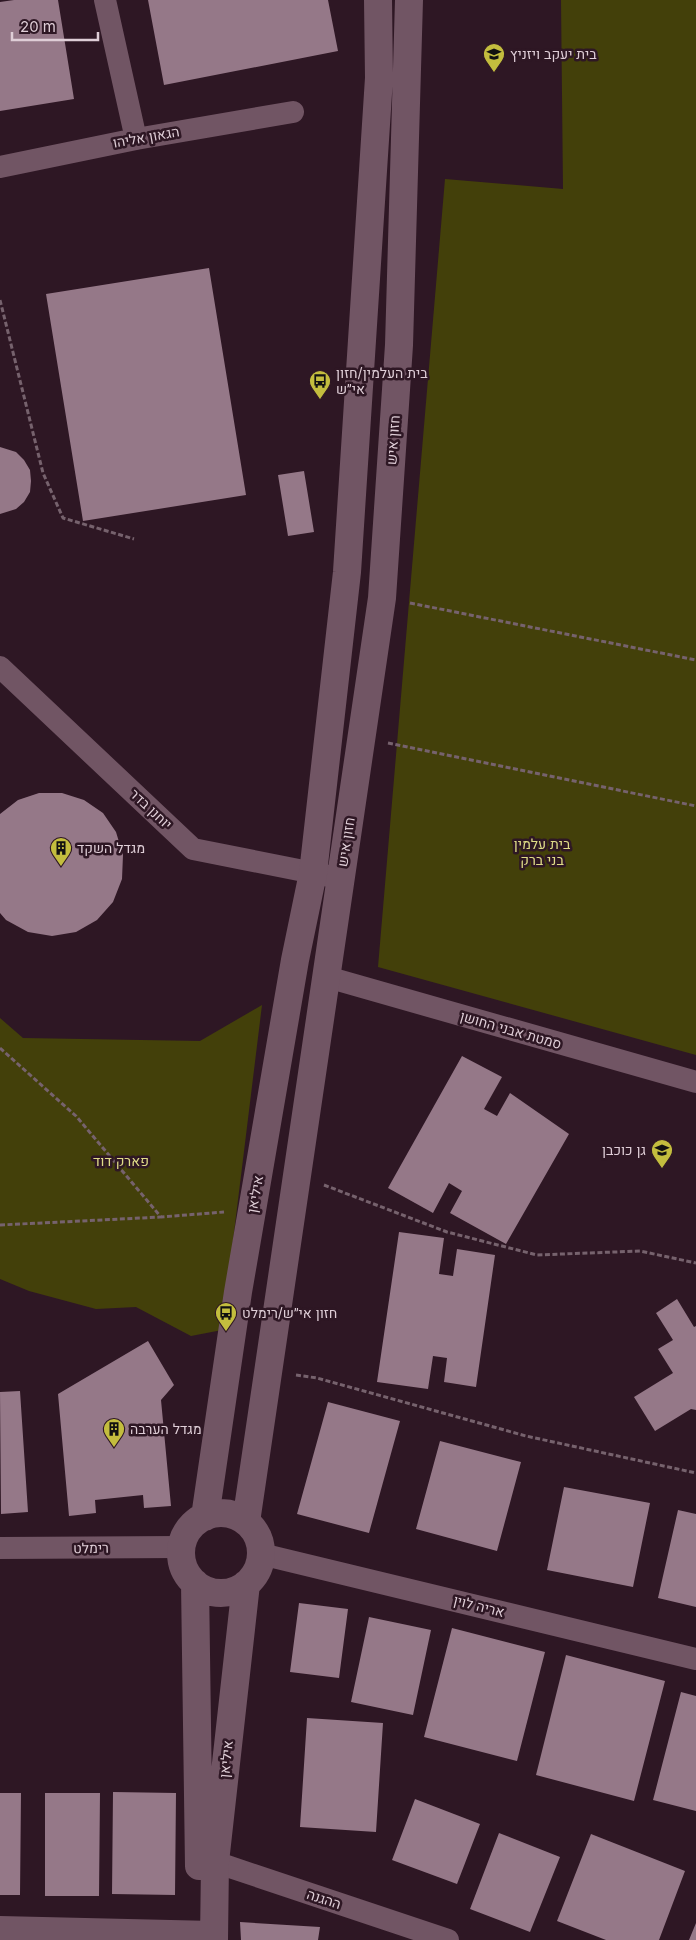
<svg xmlns="http://www.w3.org/2000/svg" width="696" height="1940" font-family="Inter,Heebo,sans-serif">
  <style>
    .green { fill: #43400a }
    .building { fill: #957888 }
    .lines { fill: none; stroke-linecap: round; stroke-linejoin: round }
    .path { stroke: #76626d; stroke-width: 3; stroke-dasharray: 5 2.5; stroke-linecap: butt }
    .street { stroke: #715564; stroke-width: 22 }
    .secondary { stroke: #715564; stroke-width: 28 }
    .labels { text-anchor: middle; stroke-width: 5; stroke-linejoin: round; paint-order: stroke }
    .poi-label { font-size: 14px; fill: #dfced7; stroke: #2e1724; text-anchor: start }
    .street-label { font-size: 14px; fill: #dfced7; stroke: #2e1724 }
    .park-label { font-size: 14px; fill: #dfdc87; stroke: #2e1724 }
  </style>
  <rect width="100%" height="100%" fill="#2e1724"/>
  <path class="green" d="M561,0h135v1055l-318,-88 67,-788 118,10z
    M262,1005l-40,325 -31,6 -55,-29 -40,2 -67,-18 -29,-12v-261l23,20 177,3z"/>
  <path class="building" d="M14,0h44l16,99 -74,12v-109z
    M148,0h180l10,51 -174,34z
    M209,268l37,227 -163,26 -37,-227z
    M0,447l16,5 8,8 6,10 1,11 -1,11 -6,10 -8,7 -16,5z
    M304,471l10,61 -26,4 -10,-61z
    M39,793h23l22,7 19,13 13,19 7,23 -1,24 -9,23 -16,18 -21,12 -24,4 -24,-4 -22,-12 -6,-7v-99l18,-14z
    M462,1056l40,21 -18,32 13,7 13,-23 59,41 -63,110 -56,-31 12,-22 -13,-8 -16,30 -45,-25z
    M399,1232l45,6 -5,36 14,2 4,-27 38,6 -19,132 -32,-5 3,-24 -14,-2 -5,33 -51,-7z
    M677,1299l17,28 2,-1v84l-5,-1 -36,22 -21,-34 39,-24 -15,-24 15,-9 -17,-27z
    M148,1341l26,44 -13,15 10,106 -27,2 -1,-13 -48,5 1,13 -27,3 -11,-122z
    M20,1391l8,121 -27,2 -1,-122z
    M328,1402l72,19 -31,112 -72,-19z
    M440,1441l81,21 -24,89 -81,-22z
    M564,1487l86,16 -17,84 -86,-17z
    M678,1510l18,4v93l-38,-9z
    M299,1603l49,6 -9,69 -49,-6z
    M369,1617l62,13 -18,85 -62,-13z
    M452,1628l93,24 -28,109 -93,-24z
    M566,1655l99,26 -31,120 -98,-26z
    M681,1692l15,4v115l-43,-11z
    M307,1718l76,5 -7,109 -76,-5z
    M113,1792l63,1 -1,102 -63,-1z
    M0,1793h21l-1,102h-20z
    M45,1793h55l-1,103h-54z
    M415,1799l65,25 -23,60 -65,-24z
    M499,1833l61,24 -30,75 -60,-23z
    M591,1834l94,37 -26,69h-53l-49,-19z
    M240,1922l80,5 -2,13h-77z
    M696,1923v17h-7z"/>
  <g class="lines">
    <path class="path" d="M0,300l43,173 20,45 71,21
      M410,603l286,57
      M388,743l308,63
      M0,1048l76,68 85,101 63,-5
      M324,1185l123,47 90,23 103,-4 56,12
      M0,1225l160,-8
      M296,1375l21,3 209,58 170,37"/>
    <path class="street" d="M105,0l31,139
      M0,167l136,-28 157,-27
      M0,667l193,182 136,27
      M327,977l369,105
      M0,1548l181,-1
      M261,1554l435,105
      M200,1861l15,1 233,78"/>
    <path class="secondary" d="M181 1553a40 40 0 1 1 80 0a40 40 0 1 1-80 0Z
      M205,1517l33,-225 57,-332 18,-87 34,-301 32,-494 -1,-78
      M246,1522l136,-924 17,-253 10,-345
      M195,1583l4,283
      M0,1930l213,5
      M214,1940l1,-78 31,-278"/>
  </g>
  <defs>
    <g id="school-pin" transform="scale(1.125)"><path d="M0 17L-7.5 6A9.5 9.5 0 1 1 7.5 6Z" fill="#c3bd3e" stroke="#2e1724"/><path d="M0-5L7-2L0 1L-7-2ZM-4 1L0 2.5L4 1V4Q0 6-4 4Z" fill="#111"/></g>
    <g id="bus-pin" transform="scale(1.125)"><path d="M0 17L-7.5 6A9.5 9.5 0 1 1 7.5 6Z" fill="#c3bd3e" stroke="#2e1724"/><path d="M-5-6H5V4H4V6H2V4H-2V6H-4V4H-5ZM-3.5-4V0h7V-4ZM-3.5 1.2v1.5H-2V1.2ZM2 1.2v1.5H3.5V1.2Z" fill="#111"/></g>
    <g id="building-pin" transform="scale(1.125)"><path d="M0 17L-7.5 6A9.5 9.5 0 1 1 7.5 6Z" fill="#c3bd3e" stroke="#2e1724"/><path d="M-4-6H4V6H1V3H-1V6H-4ZM-2.5-4.3h1.7v1.8h-1.7ZM.8-4.3h1.7v1.8H.8ZM-2.5-1h1.7V.8h-1.7ZM.8-1h1.7V.8H.8Z" fill="#111"/></g>
  </defs>
  <g fill-rule="evenodd">
    <use href="#school-pin" x="494" y="54"/>
    <use href="#bus-pin" x="320" y="381"/>
    <use href="#building-pin" x="61" y="848"/>
    <use href="#school-pin" x="662" y="1150"/>
    <use href="#bus-pin" x="226" y="1313"/>
    <use href="#building-pin" x="114" y="1429"/>
  </g>
  <g class="labels">
    <g class="poi-label">
      <text x="510" y="59">בית יעקב ויזניץ</text>
      <text x="336" y="378">בית העלמין/חזון<tspan x="336" dy="16">אי״ש</tspan></text>
      <text x="77" y="853">מגדל השקד</text>
      <text x="646" y="1155" text-anchor="end">גן כוכבן</text>
      <text x="242" y="1318">חזון אי״ש/רימלט</text>
      <text x="130" y="1434">מגדל הערבה</text>
    </g>
    <g class="street-label">
      <text transform="translate(146 137) rotate(-10)" y="5">הגאון אליהו</text>
      <text transform="translate(393 440) rotate(-86)" y="5">חזון איש</text>
      <text transform="translate(151 809) rotate(43)" y="5">יוחנן בדר</text>
      <text transform="translate(346 842) rotate(-81)" y="5">חזון איש</text>
      <text transform="translate(511 1030) rotate(16)" y="5">סמטת אבני החושן</text>
      <text transform="translate(255 1194) rotate(-80)" y="5">איליאן</text>
      <text transform="translate(91 1548) rotate(-1)" y="5">רימלט</text>
      <text transform="translate(479 1606) rotate(14)" y="5">אריה לוין</text>
      <text transform="translate(226 1759) rotate(-84)" y="5">איליאן</text>
      <text transform="translate(324 1899) rotate(18)" y="5">ההגנה</text>
    </g>
    <g class="park-label">
      <text x="542" y="849">בית עלמין<tspan x="542" dy="16">בני ברק</tspan></text>
      <text x="121" y="1166">פארק דוד</text>
    </g>
  </g>
  <path d="M12 32v8h86v-8" fill="none" stroke="#dfced7" stroke-width="2.5"/>
  <text x="20" y="32" font-size="15" fill="#dfced7" stroke="#2e1724" stroke-width="4" paint-order="stroke">20 m</text>
</svg>
